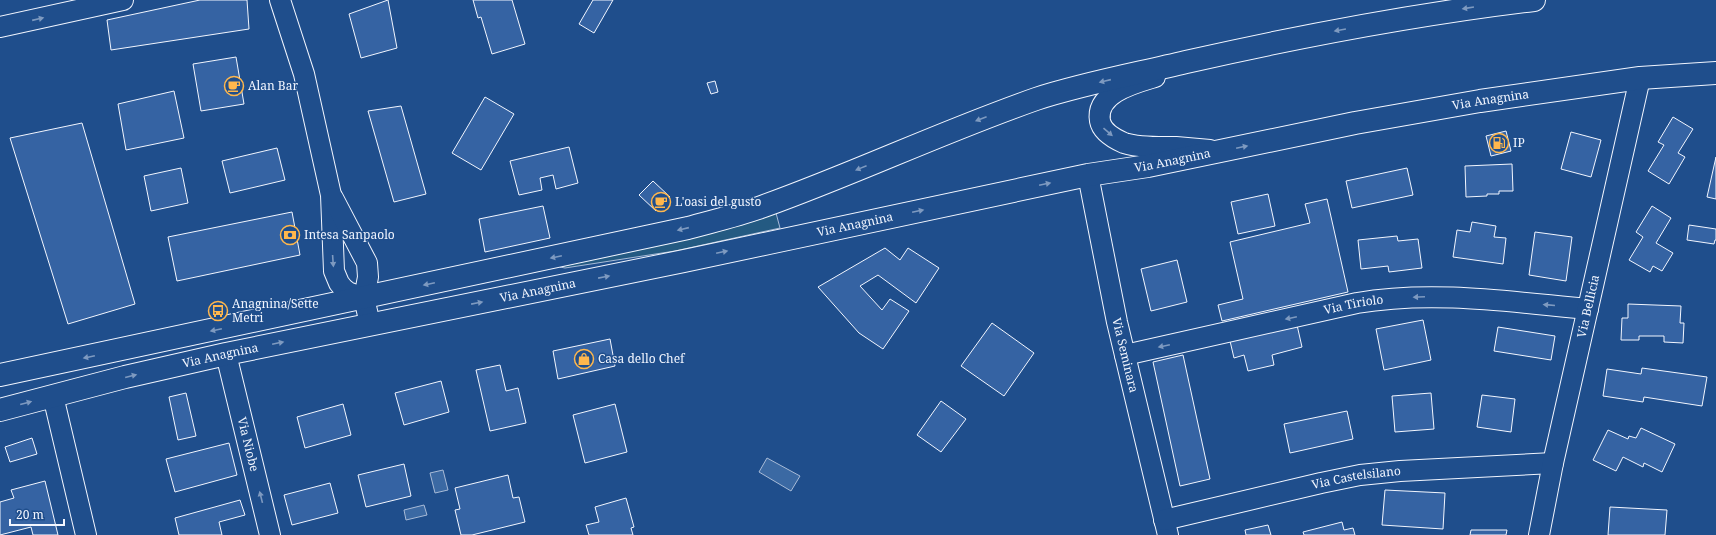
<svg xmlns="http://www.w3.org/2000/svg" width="1716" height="535" font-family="'Noto Serif',serif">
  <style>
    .green { fill: #245a82; stroke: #a8bbd7 }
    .water { fill: #3b69a3; stroke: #a8bbd7 }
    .building { fill: #3563a3; stroke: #f2f6ff }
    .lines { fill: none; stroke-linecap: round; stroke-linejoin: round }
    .minor-casing { stroke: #f2f6ff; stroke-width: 22 }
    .major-casing { stroke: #f2f6ff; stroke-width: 24 }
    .minor { stroke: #1f4e8c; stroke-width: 20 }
    .major { stroke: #1f4e8c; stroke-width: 22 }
    .oneway { fill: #7e9ac0 }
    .labels { text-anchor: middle; stroke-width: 3; stroke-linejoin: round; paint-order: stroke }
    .poi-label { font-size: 12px; fill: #f2f6ff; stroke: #1f4e8c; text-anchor: start }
    .street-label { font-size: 12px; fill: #f2f6ff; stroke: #1f4e8c }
  </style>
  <rect width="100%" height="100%" fill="#1f4e8c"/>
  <path class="green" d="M776,213l4,15 -105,23 -110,17 -5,-1z"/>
  <path class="water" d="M767,458l33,18 -9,15 -32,-19z
    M443,470l5,20 -13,3 -5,-20z
    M424,505l3,10 -21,5 -2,-10z"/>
  <path class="building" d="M200,0h47l2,29 -138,21 -4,-30z
    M388,0l9,48 -36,10 -12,-44z
    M473,0h39l13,44 -33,10 -11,-37 -3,1z
    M593,0h20l-19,33 -15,-9z
    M236,57l8,47 -43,7 -8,-47z
    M715,81l3,11 -7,2 -4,-11z
    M174,91l10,47 -58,12 -8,-46z
    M485,97l29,17 -33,56 -29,-17z
    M401,106l25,88 -32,8 -26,-91z
    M1673,117l20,12 -15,24 7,4 -16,27 -21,-13 16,-26 -6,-3z
    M82,123l53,181 -67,20 -58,-186z
    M1506,131l5,20 -20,5 -5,-20z
    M1571,132l30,8 -10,37 -30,-8z
    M569,147l9,36 -22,6 -3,-14 -13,3 2,12 -23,5 -9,-34z
    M277,148l8,32 -55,13 -8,-32z
    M1716,157v42l-9,-2z
    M1512,164l1,27h-14v3h-12v2l-21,1 -1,-31z
    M181,168l7,35 -37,8 -7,-35z
    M1407,168l6,27 -61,13 -6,-27z
    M653,181l17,16 -14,14 -17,-16z
    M1268,194l7,32 -37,8 -7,-32z
    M1327,199l21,93 -126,29 -4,-16 25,-6 -13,-57 80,-19 -5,-19z
    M543,206l7,32 -65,14 -6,-33z
    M1652,206l19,12 -15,25 17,10 -11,18 -9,-5 -3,6 -21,-12 14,-23 -7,-5z
    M292,212l8,43 -123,26 -9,-44z
    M1472,222l24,4 -2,11 12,1 -3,26 -50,-7 4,-27 13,2z
    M1689,225l27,4v11h-1l-1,4 -27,-4z
    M1535,232l37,5 -6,44 -37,-6z
    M1397,236l1,5 20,-2 4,29 -33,4 -1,-6 -27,3 -3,-29z
    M885,248l15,12 8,-12 31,20 -23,35 -38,-28 -18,11 22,24 8,-11 19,12 -26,38 -24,-16 -41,-46z
    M1177,260l10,42 -36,9 -10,-42z
    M1628,304l53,2 -1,17h4l-1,20 -19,-1v-6h-25v4h-18l1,-22h6z
    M1423,320l8,40 -47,10 -8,-41z
    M992,323l42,30 -30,43 -43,-30z
    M1297,325l5,22 -30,8 2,10 -26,6 -4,-16 -10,3 -4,-17z
    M1498,327l57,9 -4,24 -57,-9z
    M610,339l5,27 -57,13 -5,-28z
    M1183,355l27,124 -30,7 -27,-124z
    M500,365l6,26 12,-3 8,35 -36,8 -14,-61z
    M1642,368l65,9 -5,29 -58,-9 -1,5 -40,-6 4,-27 34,5z
    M441,381l8,31 -45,13 -9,-32z
    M186,393l10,43 -18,4 -9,-43z
    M1431,393l3,36 -39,3 -3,-36z
    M1482,395l33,4 -4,33 -34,-5z
    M941,401l25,18 -25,33 -24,-17z
    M343,404l8,31 -46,13 -8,-31z
    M615,404l12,48 -42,11 -12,-48z
    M1347,411l6,28 -63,14 -6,-29z
    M1641,428l34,16 -13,28 -18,-9 -1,4 -20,-10 -7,14 -23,-11 15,-30 20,9 1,-3 7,2z
    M32,438l5,16 -27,8 -5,-15z
    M229,443l8,32 -62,17 -9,-33z
    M404,464l7,32 -45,11 -8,-32z
    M508,475l5,23 6,-1 6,25 -53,13h-11l-6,-25 5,-1 -5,-21z
    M45,481l13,54h-25l-2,-8 -31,8v-33l14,-4 -3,-8z
    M330,483l8,30 -46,12 -8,-30z
    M1385,490l60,3 -2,36 -61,-4z
    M626,498l8,29 -3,1 2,7h-44l-3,-10 13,-3 -4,-15z
    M240,500l5,15 -26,7 3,13h-43l-4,-17z
    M1610,507l57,3 -2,25h-57z
    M1342,522l2,8 9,-2 2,7h-51l-1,-3z
    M1268,525l3,10h-25l-1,-5z
    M1471,530h36l-1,5h-36z"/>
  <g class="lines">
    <g class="minor-casing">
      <g id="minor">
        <path d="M280,0l24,74 27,121 3,76 5,12 4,5 5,4 16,6"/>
        <path d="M0,27l123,-27"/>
        <path d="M1155,77c-20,6 -60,16 -55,44 2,11 15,18 24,22 16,5 36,4 52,4 11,1 22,2 34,3"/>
        <path id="s1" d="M1088,175l29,147 51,213"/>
        <path d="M333,198l34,65 1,14 -4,21 6,26"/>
        <path id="s2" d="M226,354l44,181"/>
        <path id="s3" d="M1125,355l232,-52c76,-13 154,-1 231,6"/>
        <path d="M53,396l33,139"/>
        <path id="s4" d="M1164,520l157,-37 39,-8 40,-4 153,-8"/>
        <path id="s5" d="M1539,535l14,-72 87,-385"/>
      </g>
    </g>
    <g class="major-casing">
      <g id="major">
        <path d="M0,375l688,-147c25,-7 51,-13 76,-22 92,-33 180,-75 272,-107 49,-16 100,-25 150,-37 115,-26 231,-48 348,-62"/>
        <path id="s6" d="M0,410l125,-33 101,-23 458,-93 404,-86 60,-9 207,-43 125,-22 160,-23 76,-5"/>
      </g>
    </g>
    <use href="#minor" class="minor"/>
    <use href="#major" class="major"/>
  </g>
  <defs><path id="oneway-solid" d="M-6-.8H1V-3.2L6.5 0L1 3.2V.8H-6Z"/></defs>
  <g class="oneway">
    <use href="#oneway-solid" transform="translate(1468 8) rotate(171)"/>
    <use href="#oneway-solid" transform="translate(38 19) rotate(-13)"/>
    <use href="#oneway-solid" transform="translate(1340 30) rotate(170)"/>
    <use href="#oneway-solid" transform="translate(1105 81) rotate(167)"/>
    <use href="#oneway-solid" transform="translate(981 119) rotate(159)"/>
    <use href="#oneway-solid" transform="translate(1108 132) rotate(41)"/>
    <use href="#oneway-solid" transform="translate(1242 147) rotate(-12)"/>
    <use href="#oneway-solid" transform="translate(861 168) rotate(158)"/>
    <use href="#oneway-solid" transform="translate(1045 184) rotate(-12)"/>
    <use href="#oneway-solid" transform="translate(918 211) rotate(-12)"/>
    <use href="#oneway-solid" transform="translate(683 229) rotate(167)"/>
    <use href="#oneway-solid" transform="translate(722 252) rotate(-12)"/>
    <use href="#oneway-solid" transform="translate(556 257) rotate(168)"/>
    <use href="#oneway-solid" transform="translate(333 261) rotate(86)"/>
    <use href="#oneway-solid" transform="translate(604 277) rotate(-11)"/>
    <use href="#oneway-solid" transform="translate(429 284) rotate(168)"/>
    <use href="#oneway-solid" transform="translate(1419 297) rotate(178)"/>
    <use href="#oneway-solid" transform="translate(477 303) rotate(-11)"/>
    <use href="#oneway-solid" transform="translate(1549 305) rotate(-175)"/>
    <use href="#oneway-solid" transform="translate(1291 318) rotate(168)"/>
    <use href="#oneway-solid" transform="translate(216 330) rotate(168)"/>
    <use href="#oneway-solid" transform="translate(278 343) rotate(-12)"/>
    <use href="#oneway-solid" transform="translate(1164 346) rotate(168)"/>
    <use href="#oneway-solid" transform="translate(89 357) rotate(168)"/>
    <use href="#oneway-solid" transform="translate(131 376) rotate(-14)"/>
    <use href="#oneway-solid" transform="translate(26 403) rotate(-15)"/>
    <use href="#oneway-solid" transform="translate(261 497) rotate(-104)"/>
  </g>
  <defs>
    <g id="cafe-ring" transform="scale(1)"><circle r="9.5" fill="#1f4e8c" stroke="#ffb74d" stroke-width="1.5"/><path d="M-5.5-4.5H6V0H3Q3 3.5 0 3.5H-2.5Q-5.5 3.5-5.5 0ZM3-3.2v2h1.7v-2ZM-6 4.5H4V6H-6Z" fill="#ffb74d"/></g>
    <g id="fuel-ring" transform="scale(1)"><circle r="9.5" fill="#1f4e8c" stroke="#ffb74d" stroke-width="1.5"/><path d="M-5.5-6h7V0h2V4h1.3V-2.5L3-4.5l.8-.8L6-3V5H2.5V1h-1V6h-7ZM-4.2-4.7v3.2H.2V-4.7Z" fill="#ffb74d"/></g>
    <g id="bank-ring" transform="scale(1)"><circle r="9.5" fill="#1f4e8c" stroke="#ffb74d" stroke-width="1.5"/><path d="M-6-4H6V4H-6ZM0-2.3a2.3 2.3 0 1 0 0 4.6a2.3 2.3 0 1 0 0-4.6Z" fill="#ffb74d"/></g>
    <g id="bus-ring" transform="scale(1)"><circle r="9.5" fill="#1f4e8c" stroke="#ffb74d" stroke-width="1.5"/><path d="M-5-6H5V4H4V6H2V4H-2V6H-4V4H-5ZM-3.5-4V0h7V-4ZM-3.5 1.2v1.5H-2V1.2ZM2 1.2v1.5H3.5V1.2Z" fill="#ffb74d"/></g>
    <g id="shop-ring" transform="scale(1)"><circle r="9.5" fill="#1f4e8c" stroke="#ffb74d" stroke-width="1.5"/><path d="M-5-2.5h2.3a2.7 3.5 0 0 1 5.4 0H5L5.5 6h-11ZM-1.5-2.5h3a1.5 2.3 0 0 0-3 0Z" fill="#ffb74d"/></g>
  </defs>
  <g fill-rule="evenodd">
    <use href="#cafe-ring" x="234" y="86"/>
    <use href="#fuel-ring" x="1499" y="143"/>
    <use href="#cafe-ring" x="661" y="202"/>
    <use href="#bank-ring" x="290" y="235"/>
    <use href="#bus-ring" x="218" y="311"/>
    <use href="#shop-ring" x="584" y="359"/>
  </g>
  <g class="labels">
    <g class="poi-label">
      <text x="248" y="90">Alan Bar</text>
      <text x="1513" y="147">IP</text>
      <text x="675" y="206">L'oasi del gusto</text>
      <text x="304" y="239">Intesa Sanpaolo</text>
      <text x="232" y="308">Anagnina/Sette<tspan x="232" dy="14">Metri</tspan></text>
      <text x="598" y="363">Casa dello Chef</text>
    </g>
    <g class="street-label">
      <text dy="4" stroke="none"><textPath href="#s6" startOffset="1523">Via Anagnina</textPath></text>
      <text dy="4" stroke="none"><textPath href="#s6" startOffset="1199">Via Anagnina</textPath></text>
      <text dy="4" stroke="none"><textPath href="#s6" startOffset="875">Via Anagnina</textPath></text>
      <text dy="4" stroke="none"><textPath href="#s6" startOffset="551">Via Anagnina</textPath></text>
      <text dy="4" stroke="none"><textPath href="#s3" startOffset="234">Via Tiriolo</textPath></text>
      <text dy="4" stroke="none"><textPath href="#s5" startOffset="234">Via Bellicia</textPath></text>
      <text dy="4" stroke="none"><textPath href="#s6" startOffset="227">Via Anagnina</textPath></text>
      <text dy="4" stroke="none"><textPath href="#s1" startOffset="184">Via Seminara</textPath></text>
      <text dy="4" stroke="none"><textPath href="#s2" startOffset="93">Via Niobe</textPath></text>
      <text dy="4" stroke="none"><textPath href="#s4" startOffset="197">Via Castelsilano</textPath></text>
    </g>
  </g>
  <path d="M10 519v6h54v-6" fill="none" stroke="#f2f6ff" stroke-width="2"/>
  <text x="16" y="519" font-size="12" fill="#f2f6ff" stroke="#1f4e8c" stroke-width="3" paint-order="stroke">20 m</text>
</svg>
